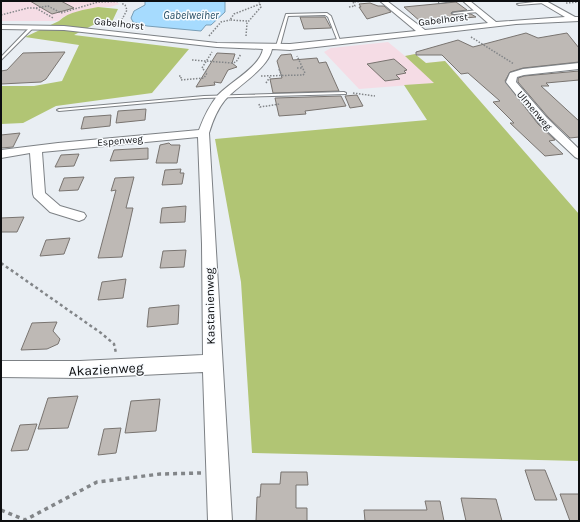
<svg xmlns="http://www.w3.org/2000/svg" width="580" height="522" font-family="Karla,sans-serif">
  <style>
    .education { fill: #f5dce5 }
    .green { fill: #b1c574 }
    .water { fill: #a6dbfe; stroke: #789eb7 }
    .building { fill: #beb9b5; stroke: #797470 }
    .lines { fill: none; stroke-linecap: round; stroke-linejoin: round }
    .lane-casing { stroke: #7d8185; stroke-width: 2 }
    .street-casing { stroke: #7d8185; stroke-width: 2 }
    .path-far2 { stroke: #828588; stroke-width: 1.5; stroke-dasharray: 1.5 1.5; stroke-linecap: butt }
    .path-far1 { stroke: #828588; stroke-width: 2.5; stroke-dasharray: 3 3; stroke-linecap: butt }
    .path { stroke: #828588; stroke-width: 3.5; stroke-dasharray: 4 4; stroke-linecap: butt }
    .lane { fill: #fff; fill-rule: evenodd }
    .street { fill: #fff; fill-rule: evenodd }
    .labels { text-anchor: middle; stroke-width: 3; stroke-linejoin: round; paint-order: stroke }
    .far-street-label { font-size: 10px; fill: #0d0e10; stroke: #f8fbfe }
    .far-water-label { font-size: 11px; font-style: italic; fill: #1e475f; stroke: #f8fbfe }
    .street-label { font-size: 12px; fill: #0d0e10; stroke: #f8fbfe }
    .near-street-label { font-size: 14px; fill: #0d0e10; stroke: #f8fbfe }
  </style>
  <rect width="100%" height="100%" fill="#e9eef3"/>
  <path class="education" d="M1,1h112l7,3 -10,3h-12l-35,10 -4,4h-58z
    M388,42l17,14 10,-2 11,9 19,-2 18,20 -104,8 -35,-37 7,-4z"/>
  <path class="green" d="M98,7l20,2 -8,17 -15,-2 -21,11 115,14 -37,44 -96,13 -33,17 -22,1v-38h33l28,-5 17,-36 -54,-8 34,-16c10,-10 26,-11 39,-14z
    M415,54l11,9 19,-2 134,153v247l-327,-8 -11,-171 -26,-143 212,-19 -23,-35 30,-2 -29,-27z"/>
  <path class="water" d="M145,1h80v11l-14,13h-5l-5,6 -54,-5 -14,-4 -2,-4 3,-7 11,-6z"/>
  <path class="building" d="M30,1h31l13,7 -22,6z
    M456,2l11,8 -15,2 -1,2h20l5,3 -55,5 -17,-15z
    M370,3l8,3h6l7,6 -24,7 -8,-12h2l-2,-3z
    M300,17h25l6,11 -27,1z
    M526,33l12,5 29,-5 12,15v14l-56,6 -13,4 -5,9 33,43 17,16 -6,1 14,13 -18,2 -35,-33h4l-21,-21 7,-1 -32,-28 -7,1 -19,-19h-26v-3l42,-12 15,7z
    M65,52l-19,27 -5,3 -40,2v-13l6,-1 16,-17z
    M217,53l18,1 -3,9 5,4 -9,3 -7,13 -7,-1 1,3 -19,2z
    M291,54l2,6 24,-2 2,5 7,-1 13,29 -66,2 -3,-14 12,-1 -5,-17 4,-6z
    M394,59l13,11 -3,1 2,2 -10,2 4,4 -15,2 -18,-17z
    M579,71v9l-33,3 3,3h-8l38,35v16l-9,1 -22,-21 -30,-35v-4l6,-2z
    M357,95l6,11 -13,2 -5,-12z
    M341,96l5,10 -41,5 1,3 -27,2 -4,-18z
    M146,109l-1,11 -29,3 2,-12z
    M111,115l-1,11 -29,3 3,-12z
    M20,133l-7,14 -12,1v-13z
    M169,143l2,2h9l-3,18h-21l4,-18z
    M148,148v11l-38,2 4,-11z
    M79,154l-5,12 -19,1 6,-12z
    M181,169l-1,4h4l-2,11 -20,1 3,-15z
    M84,177l-6,13 -19,1 5,-13z
    M134,177l-8,31h7l-11,49 -24,1 18,-68 -5,1 4,-13z
    M186,206l-1,16 -25,1 2,-15z
    M24,217l-7,15h-16v-14z
    M70,238l-6,16 -24,2 6,-16z
    M186,250l-2,17 -24,1 3,-17z
    M126,279l-3,19 -25,2 4,-18z
    M179,305l-1,19 -31,3 2,-19z
    M57,322l-4,9 7,8 -2,5 -11,5 -26,1 11,-27z
    M78,396l-10,32 -30,1 10,-31z
    M160,399l-4,32 -31,2 6,-32z
    M37,424l-9,26 -17,1 9,-26z
    M121,428l-5,25 -18,2 6,-26z
    M525,470h20l12,30h-22z
    M281,472h26l1,13h-12v23h11v13h-51l1,-24h3l1,-13h19z
    M560,494h19v27h-9z
    M461,498l35,1 6,22h-36z
    M425,501h15l4,20h-79l-1,-11h63z"/>
  <g class="lines">
    <g class="lane-casing">
      <path id="lane" d="M440,1h13l-14,2z
        M543,1l1,2 -25,2 -2,-1z
        M478,10l1,2 -25,2 -2,-1z
        M327,13l4,3 10,27 -3,-1 -10,-25 -3,-2 -37,1 -8,30 -2,1 -2,-1 10,-32z
        M31,26l3,1 -33,33v-3z
        M344,92l2,1v1l-142,4 -145,13 -2,-1 2,-1 145,-13z"/>
    </g>
    <g class="street-casing">
      <path id="street" d="M380,1h7l38,29 63,-7 -25,-22h7l26,21 69,-5 -27,-16h8l29,16h4v4l-63,3 -226,26 -18,-1c-4,20 -34,36 -47,51 -8,10 -12,20 -16,33l23,388h-24l-5,-149 -123,6 -79,-1v-16h79l123,-6 -1,-111 -4,-107 -156,15 3,41 15,13 24,7 2,3 -2,3 -5,2 -29,-9 -16,-15 -1,-3 -3,-41 -29,5v-8l57,-7 141,-13c5,-13 10,-24 19,-35 12,-13 42,-28 45,-46l-46,-2 -153,-17 -63,-1v-4l63,1 153,17 73,1 126,-13z
        M579,63v6l-55,6 -7,2 -1,5 31,36 32,31v10l-4,-2 -36,-34 -33,-41 4,-9 13,-4z"/>
    </g>
    <path class="path-far2" d="M566,3l13,-1
      M349,7l6,-1 -2,-4 13,-1
      M36,8l12,-2 13,7 37,-11 32,-1
      M1,15l27,-7h8l17,10
      M247,21l-17,-1 4,-6 26,-10
      M119,25l8,-15 -2,-5 -4,-2
      M209,36l12,-14 9,-2
      M246,36l1,-13 14,-16 -2,-6
      M471,37l43,27
      M192,60l40,3 4,-1 5,-8
      M297,68h6
      M279,69l3,7
      M179,76h2v4l23,-2 3,-5 -5,-5 10,-16
      M261,76l42,-1 2,-2 -8,-17
      M266,83l4,-6
      M353,93l22,3
      M259,104l1,3 20,-3"/>
    <path class="path-far1" d="M1,263l100,70 13,11 2,9"/>
    <path class="path" d="M1,510l24,10 72,-38 63,-8 41,-1"/>
    <use href="#lane" class="lane"/>
    <use href="#street" class="street"/>
  </g>
  <g class="labels">
    <g class="far-street-label">
      <text transform="translate(443 19) rotate(-7)" y="4">Gabelhorst</text>
      <text transform="translate(119 23) rotate(6)" y="4">Gabelhorst</text>
      <text transform="translate(535 110) rotate(49)" y="4">Ulmenweg</text>
      <text transform="translate(120 140) rotate(-5)" y="4">Espenweg</text>
    </g>
    <g class="far-water-label">
      <text x="191" y="19">Gabelweiher</text>
    </g>
    <g class="street-label">
      <text transform="translate(210 306) rotate(-91)" y="4">Kastanienweg</text>
    </g>
    <g class="near-street-label">
      <text transform="translate(106 369) rotate(-3)" y="5">Akazienweg</text>
    </g>
  </g>
  <rect width="580" height="522" fill="none" stroke="#0d0e10" stroke-width="4"/>
</svg>
